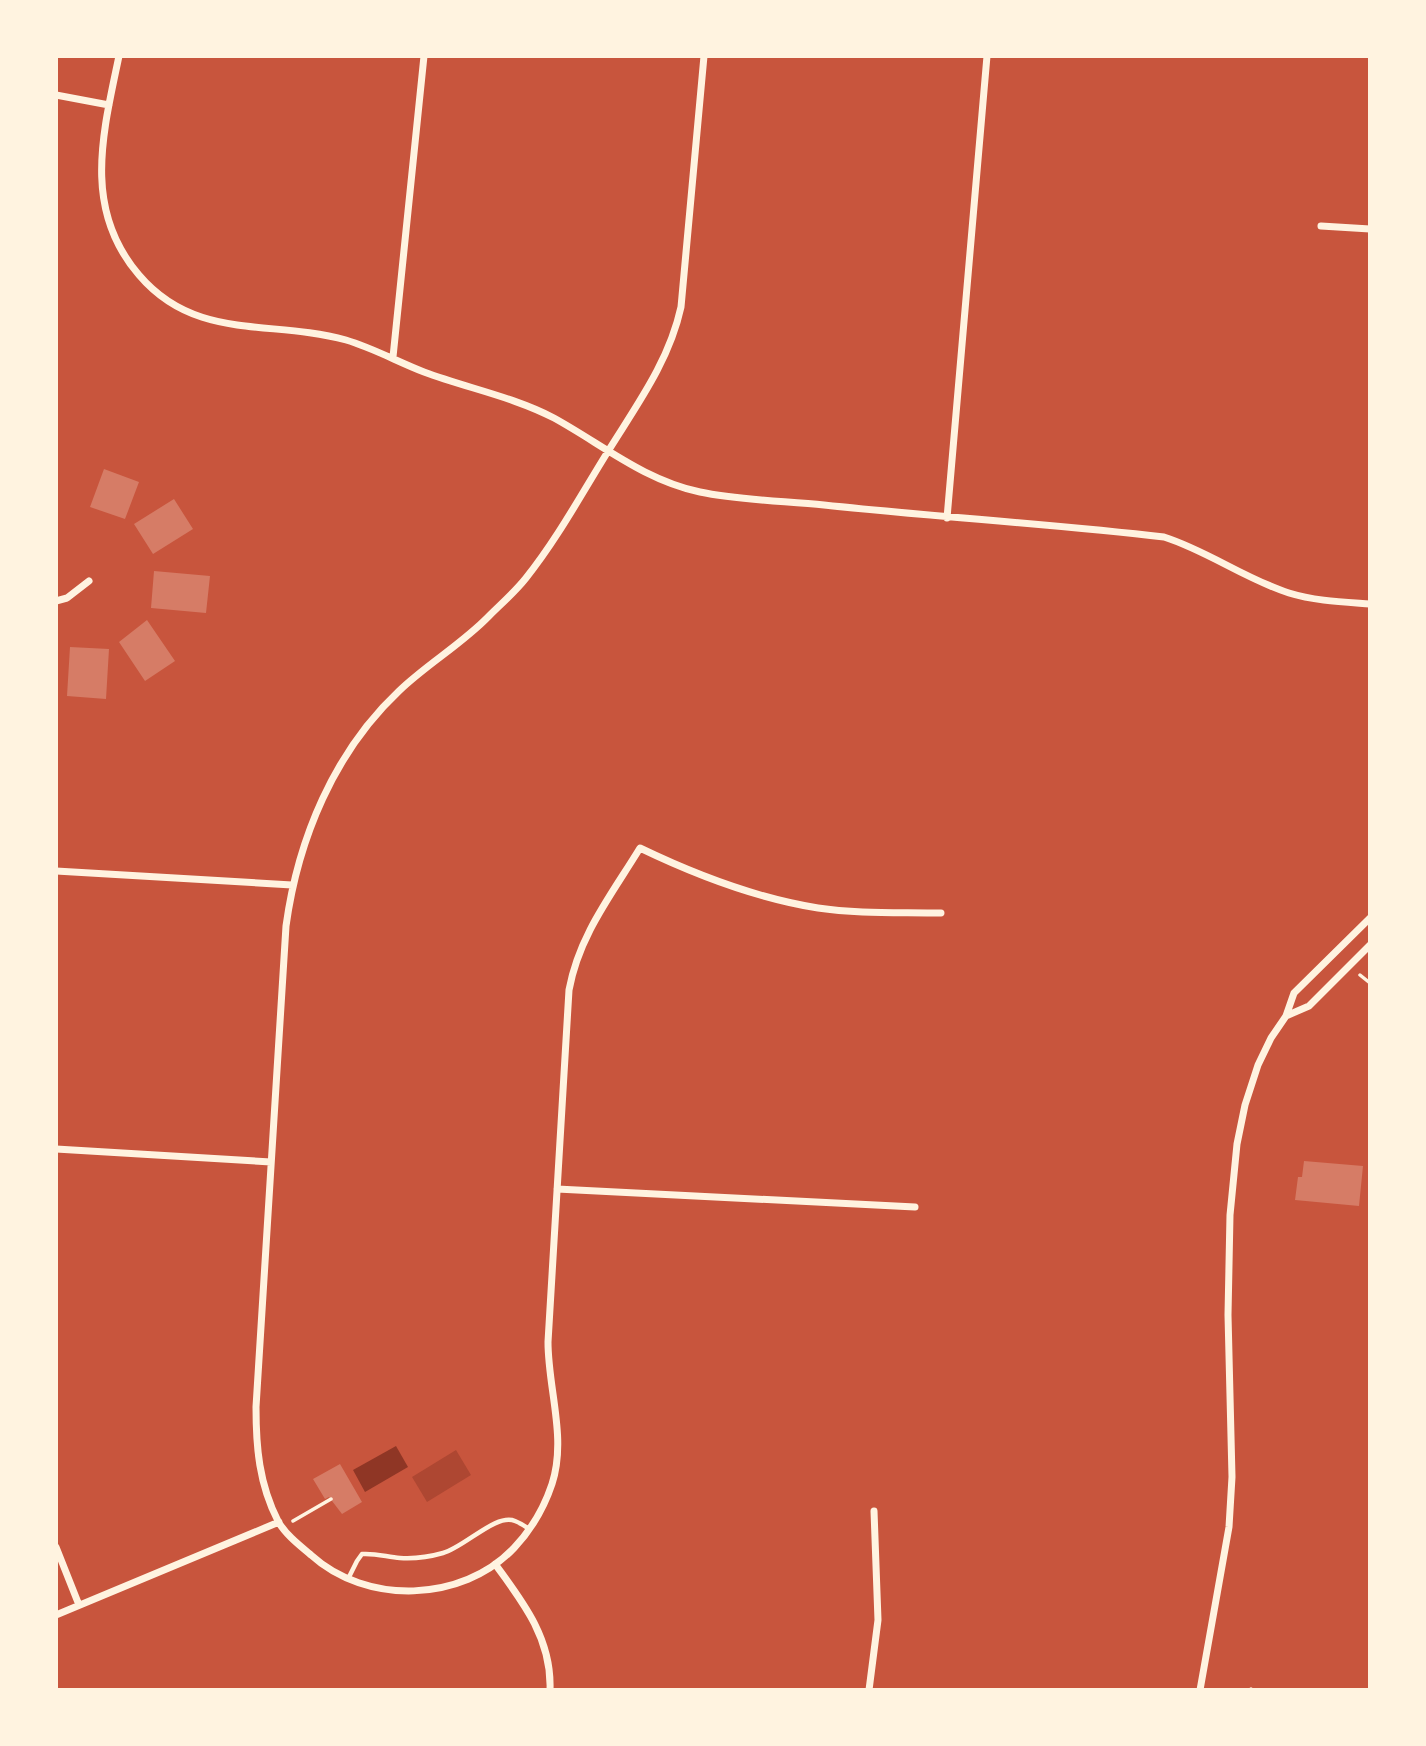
<svg xmlns="http://www.w3.org/2000/svg" width="1426" height="1746" font-family="Inter,sans-serif">
  <style>
    .green { fill: #ae4732 }
    .water { fill: #8f3625 }
    .building { fill: #d67c66 }
    .lines { fill: none; stroke-linecap: round; stroke-linejoin: round }
    .path { stroke: #fff3e0; stroke-width: 3.5 }
    .service { stroke: #fff3e0; stroke-width: 4.5 }
    .minor { stroke: #fff3e0; stroke-width: 7 }
  </style>
  <rect width="100%" height="100%" fill="#c8553d"/>
  <path class="green" d="M456,1450l15,25 -44,27 -15,-25z"/>
  <path class="water" d="M396,1446l12,21 -43,25 -12,-22z"/>
  <path class="building" d="M104,469l35,13 -14,37 -35,-12z
    M174,499l19,30 -40,25 -19,-30z
    M154,571l56,5 -4,37 -55,-5z
    M147,620l28,41 -30,20 -26,-39z
    M70,647l39,2 -3,50 -39,-3z
    M1304,1161l59,5 -4,40 -64,-6 3,-23h4z
    M340,1464l22,38 -20,12 -13,-17 -4,2 -12,-20z"/>
  <g class="lines">
    <path class="path" d="M1360,975l10,8
      M293,1521l38,-22
      M1251,1689v1"/>
    <path class="service" d="M348,1579l9,-18 5,-7c14,-1 25,3 38,4 15,1 29,-1 43,-5 22,-6 53,-40 72,-32 5,2 10,5 14,8"/>
    <path class="minor" d="M119,56c-16,77 -37,153 20,219 57,67 132,44 207,65 27,8 52,22 78,32 43,16 90,25 130,46 49,27 90,62 146,74 37,8 85,9 124,13 113,12 227,19 340,32 44,14 81,42 125,56 26,8 54,9 81,11
      M704,56l-23,251c-12,55 -45,99 -74,146 -26,42 -50,86 -81,125 -11,14 -25,26 -37,38 -27,28 -62,48 -90,75 -65,61 -101,148 -113,235l-30,481c0,40 3,77 22,114 7,13 21,24 33,34 55,50 151,48 203,-7 17,-18 30,-40 38,-64 15,-46 -4,-95 -4,-142l21,-352c10,-55 43,-96 71,-142 56,27 115,50 178,60 40,6 83,4 123,5
      M56,95l53,10
      M1321,226l49,3
      M393,357l31,-301
      M947,518l40,-462
      M56,601l11,-3 22,-17
      M56,871l236,14
      M1286,1016l23,-10 61,-61
      M56,1149l215,13
      M557,1189l358,18
      M56,1547l23,58
      M495,1564c29,39 57,76 55,126
      M56,1615l223,-93
      M869,1690l9,-70 -4,-109
      M1200,1690l29,-163 3,-50 -4,-162 2,-100 7,-71 8,-39 13,-40 13,-27 15,-22 8,-23 76,-75"/>
  </g>
  <rect width="1426" height="1746" fill="none" stroke="#fff3e0" stroke-width="116"/>
</svg>
